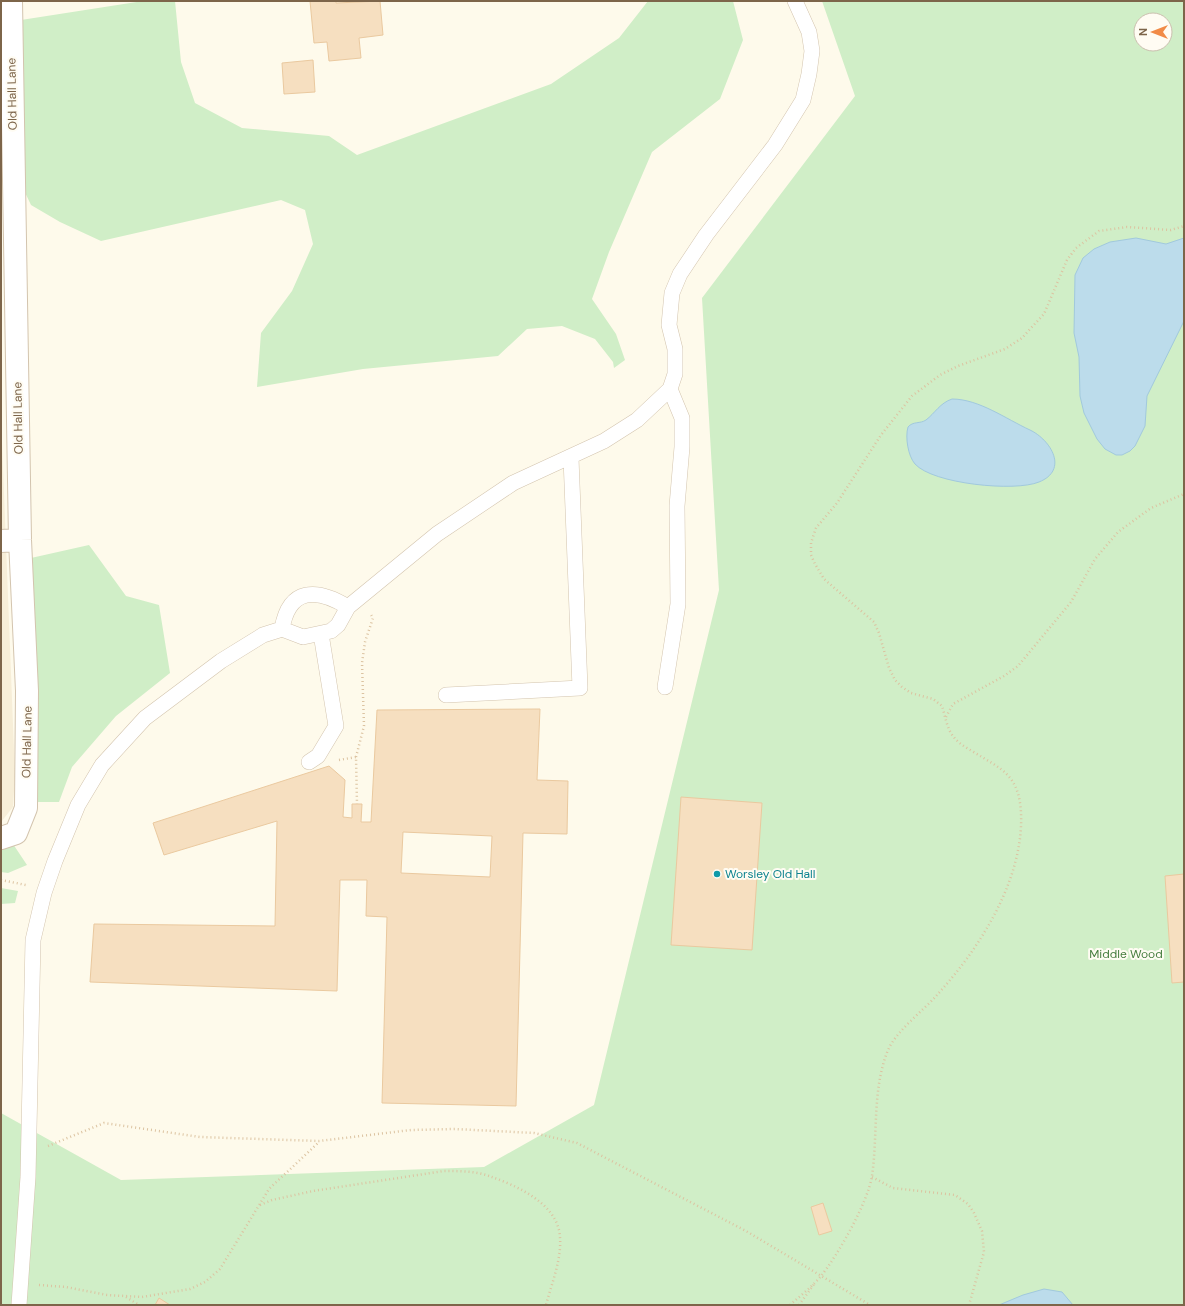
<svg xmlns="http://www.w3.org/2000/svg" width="1185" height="1306" font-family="'DM Sans',sans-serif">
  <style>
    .residential { fill: #f7eed8 }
    .green { fill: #d0eec7; fill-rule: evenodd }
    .water { fill: #bcdceb; stroke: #a1c9dd }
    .building { fill: #f6dfc0; stroke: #eac99f; fill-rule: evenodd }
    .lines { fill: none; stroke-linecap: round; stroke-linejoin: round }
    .lane-casing { stroke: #d3c4ae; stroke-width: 16 }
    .street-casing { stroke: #d3c4ae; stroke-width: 24 }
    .path { stroke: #dcc3a1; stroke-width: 2.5; stroke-dasharray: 1 3; stroke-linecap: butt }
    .lane { stroke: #fff; stroke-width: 15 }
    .street { stroke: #fff; stroke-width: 22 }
    .culture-dot { fill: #0f9aa8; stroke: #fffcf3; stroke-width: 1.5 }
    .labels { text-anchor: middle; stroke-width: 4; stroke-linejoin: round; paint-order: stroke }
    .street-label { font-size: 12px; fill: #7d654a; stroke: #fffcf3 }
    .culture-label { font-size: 12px; fill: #0d838f; stroke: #fffcf3; text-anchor: start }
    .park-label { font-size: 12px; fill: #467d3e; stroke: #fffcf3 }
  </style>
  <rect width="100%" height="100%" fill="#fefaeb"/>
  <path class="residential" d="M1,416l14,360 -2,31 -12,15z"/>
  <path class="green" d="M143,1h32l6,61 14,41 47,25 87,8 28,19 194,-71 68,-46 29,-37h85l10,39 -23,59 -68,53 -43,100 -17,47 24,35 9,26 -11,8 -1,-6 -18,-23 -33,-13 -35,3 -29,27 -135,13 -106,18 4,-54 31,-42 21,-47 -8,-34 -24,-10 -180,41 -41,-19 -29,-17 -10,-21v-164z
    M822,1h362v1304h-1183v-192l120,67 363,-13 110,-62 125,-515 -17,-292 153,-202zM1141,20h24v24h-24z
    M89,545l37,51 33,9 11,68 -54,43 -44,51 -13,35h-24l-4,-244z
    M13,844l14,21 -19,8 -7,-1v-23z
    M1,888l17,3 -3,12 -14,1z"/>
  <path class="water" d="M1136,238l30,6 18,-6v83l-37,75 -2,30 -10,20 -5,5 -8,4h-6l-11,-6 -8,-10 -13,-26 -4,-17 -1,-39 -5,-24 1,-58 8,-17 11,-9 16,-7z
    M952,399c27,0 54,20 78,31 21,10 39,40 9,52 -24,10 -106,2 -124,-18 -7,-8 -10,-27 -7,-37 5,-6 12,-3 18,-7 9,-7 14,-17 26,-21z
    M1044,1289l18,3 11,13h-74l24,-10z"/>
  <path class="building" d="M310,1h26v2l44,-2 3,34 -24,3 2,20 -32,3 -2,-19 -13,1z
    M313,60l2,32 -31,2 -2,-31z
    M540,709l-3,71 31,1 -1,53 -44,-1 -7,273 -134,-3 5,-186 -21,-1 1,-36h-27l-3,111 -247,-9 4,-58 181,2 2,-105 -113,34 -11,-32 176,-57 16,14 -2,37 9,1v-14h10l-1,18h10l6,-112zM403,832l89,4 -2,41 -89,-4z
    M681,797l81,6 -10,147 -81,-5z
    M1184,874v108l-12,1 -7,-107z
    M823,1203l9,28 -13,4 -8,-28z
    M159,1298l11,7h-15z"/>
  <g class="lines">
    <g class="lane-casing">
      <path id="lane" d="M282,629c7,-42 35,-41 66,-22
        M665,687l13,-83 -1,-98 5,-59v-29l-12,-29
        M446,695l134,-7 -9,-230
        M309,762l9,-6 18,-30 -15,-92
        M19,1305l9,-128 5,-237 11,-47 11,-32 23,-56 24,-40 43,-47 76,-57 42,-26 19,-6 21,8 28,-6 7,-6 10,-18 89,-73 76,-51 91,-42 33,-21 33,-31 5,-15v-25l-6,-24 3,-32 8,-19 26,-39 69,-90 28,-45 6,-26 3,-23 -3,-19 -14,-31"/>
    </g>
    <g class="street-casing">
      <path id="street" d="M1,541l19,-1
        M1,838l15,-5 10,-25 1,-117 -7,-151 -9,-539"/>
    </g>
    <path class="path" d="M946,717l7,-13 51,-28 14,-10 53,-64 24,-43 23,-27 33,-24 33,-14
      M356,757l8,-31 -2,-63 3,-21 8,-24 -3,-5
      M339,760l17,-3 1,47
      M1,880l25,5
      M48,1146l56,-23 96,14 119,4 92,-11 44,-1 79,4 43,10 169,88 124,74
      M872,1177l21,11 62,7 13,9 6,9 8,18 2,21 -15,53
      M260,1205l12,-5 41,-9 131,-20c15,0 31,0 45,5 26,9 63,25 70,54 5,24 -7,52 -13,75
      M39,1285l27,2 41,8 35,2 48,-8 15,-7 15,-13 49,-80 50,-47
      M126,1297l13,8
      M790,1305c10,-9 22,-18 31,-29 17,-21 47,-74 51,-100 6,-41 0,-87 16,-126 9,-20 34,-38 49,-55 43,-47 87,-116 84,-182 -2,-39 -20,-44 -49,-62 -7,-4 -14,-8 -19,-15 -6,-7 -8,-21 -11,-30l-9,-7 -22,-6 -9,-6 -7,-7 -6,-12 -10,-35 -5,-11 -50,-43 -9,-15 -4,-9v-12l5,-15 21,-25 44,-68 31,-39 28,-21 18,-9 47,-17 17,-11 9,-10 13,-14 23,-54 9,-12 23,-17 28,-4 44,3 13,-4
      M799,1305l16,-22"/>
    <use href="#lane" class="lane"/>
    <use href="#street" class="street"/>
  </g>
  <circle class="culture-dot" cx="717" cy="874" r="4"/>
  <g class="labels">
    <g class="street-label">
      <text transform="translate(12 94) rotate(-91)" y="4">Old Hall Lane</text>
      <text transform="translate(18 418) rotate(-91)" y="4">Old Hall Lane</text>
      <text transform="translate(27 742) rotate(-89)" y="4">Old Hall Lane</text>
    </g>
    <g class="culture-label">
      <text x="725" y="878">Worsley Old Hall</text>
    </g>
    <g class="park-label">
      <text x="1126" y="958">Middle Wood</text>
    </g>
  </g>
  <rect width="1185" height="1306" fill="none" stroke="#7d654a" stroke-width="4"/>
  <g transform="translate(1153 32) rotate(270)"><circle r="19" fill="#fffcf3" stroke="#cbc0af"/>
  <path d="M0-3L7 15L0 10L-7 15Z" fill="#f18b47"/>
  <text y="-6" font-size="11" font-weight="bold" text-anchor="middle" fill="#7d654a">N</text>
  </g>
</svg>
